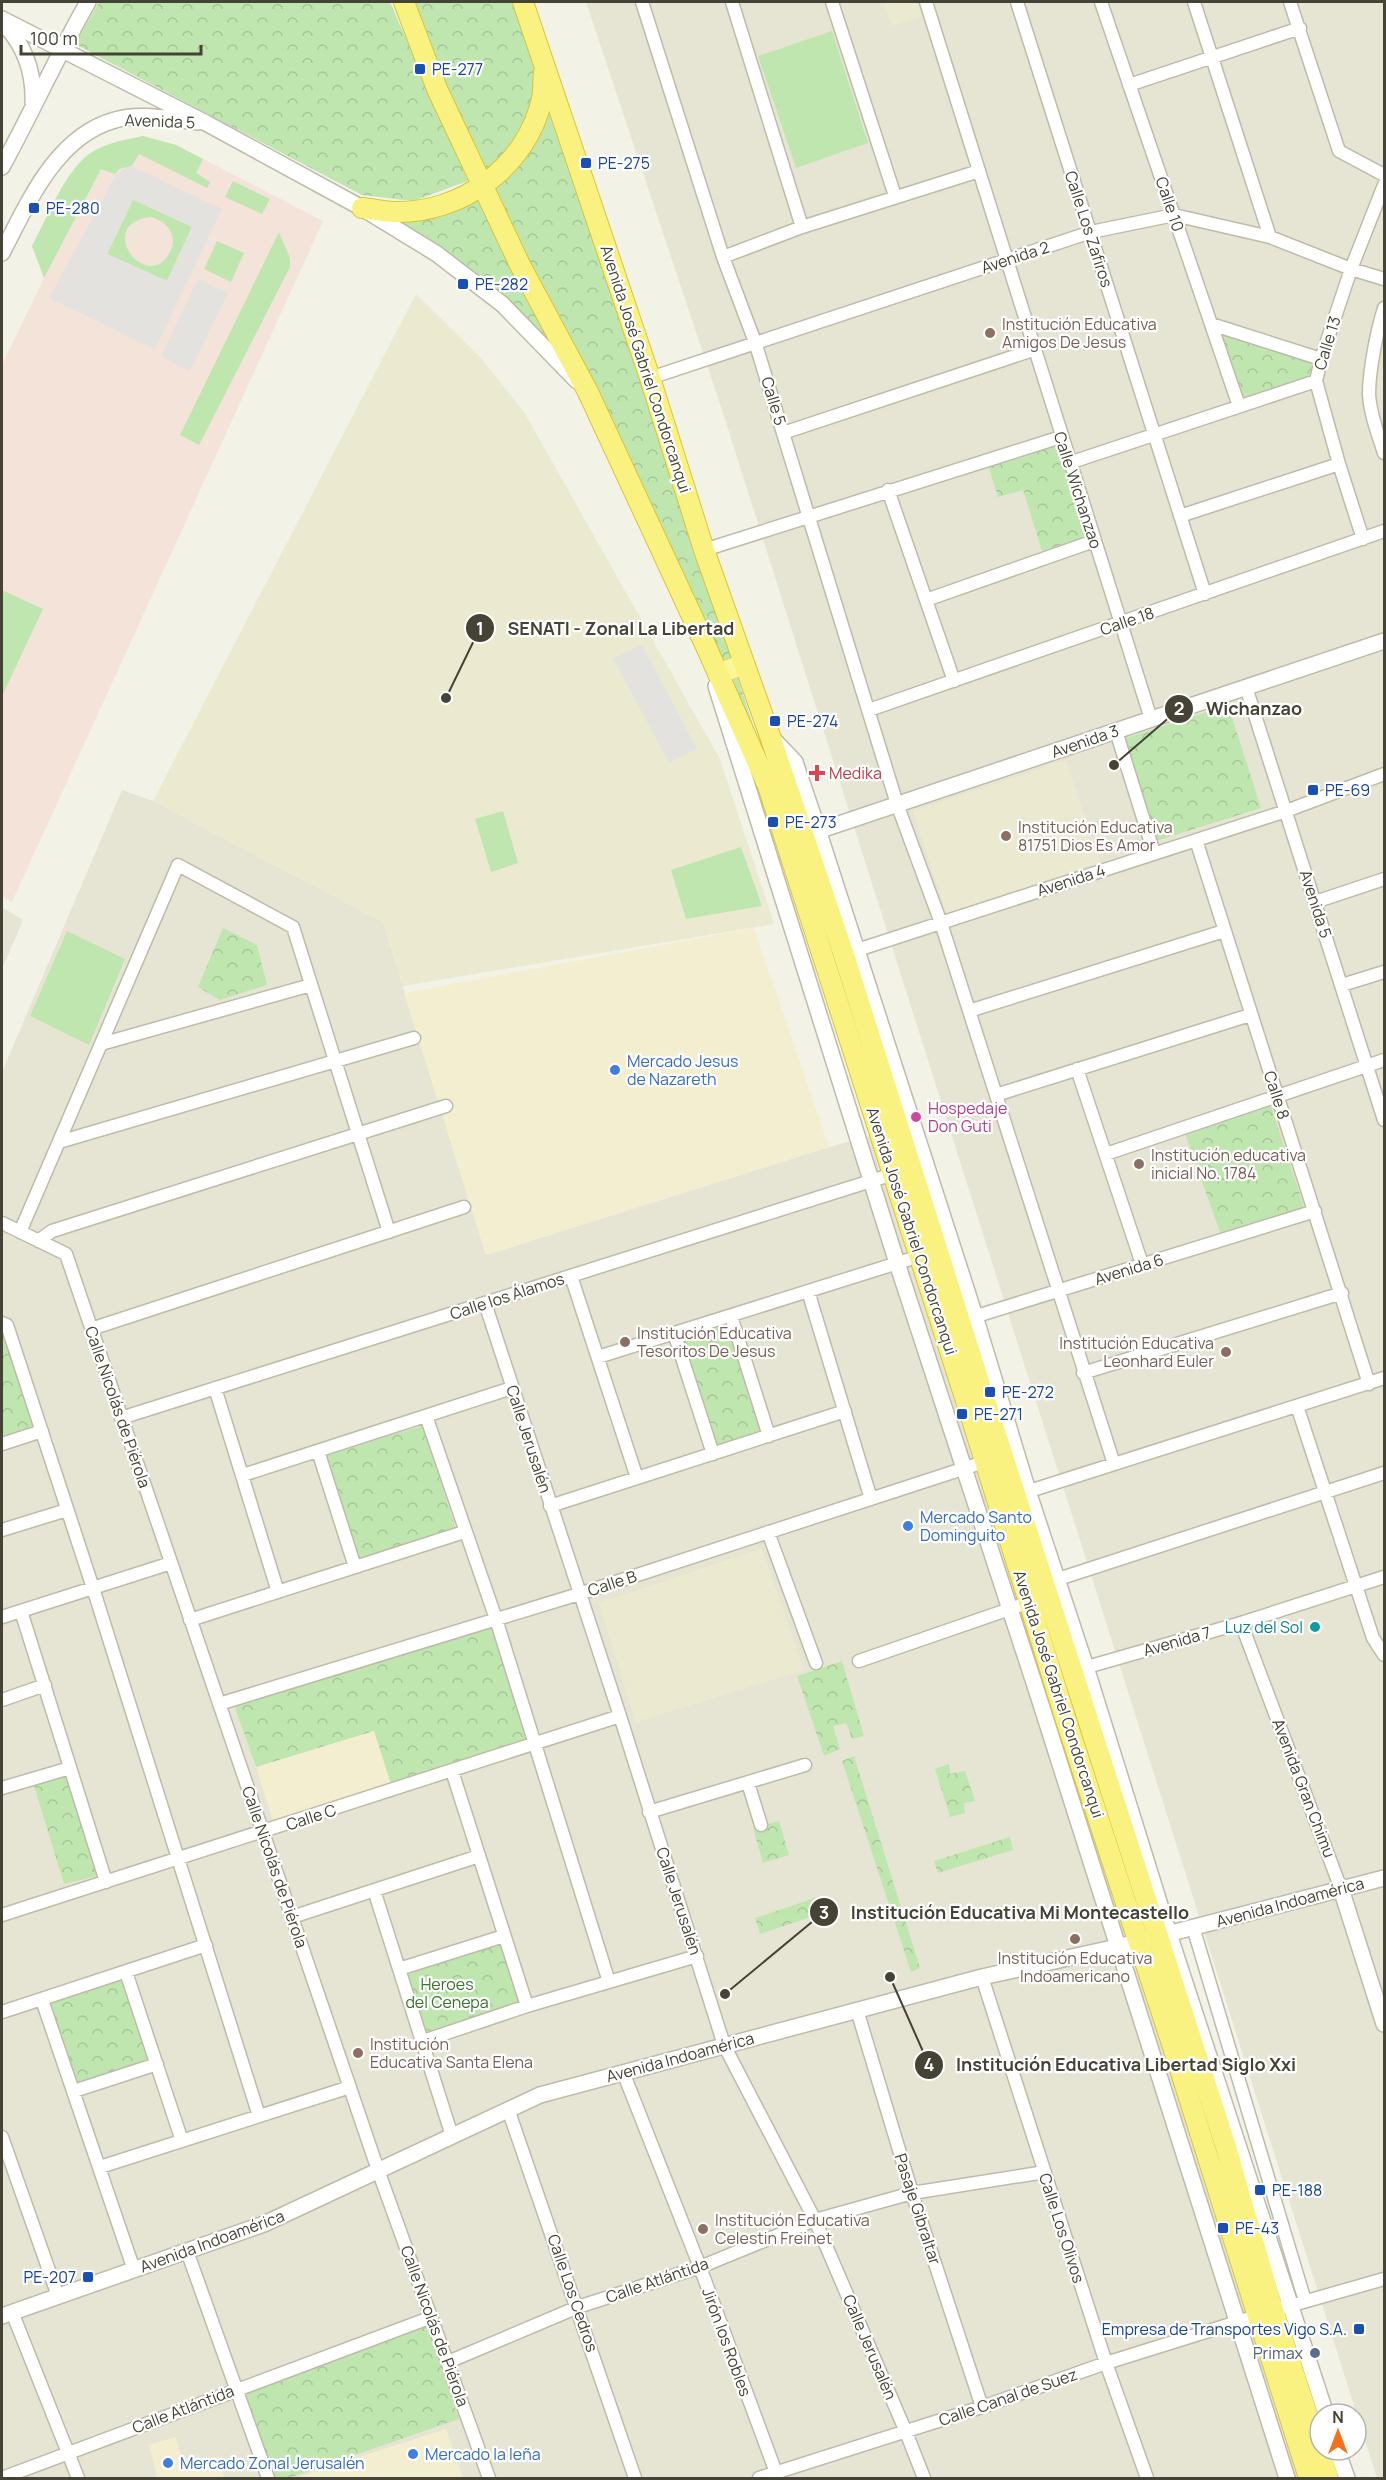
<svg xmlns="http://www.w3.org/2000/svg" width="1386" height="2480" font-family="Manrope,sans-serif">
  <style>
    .residential { fill: #e6e5d4 }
    .commercial { fill: #f4eed1 }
    .education { fill: #ebead0 }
    .medical { fill: #f3e3d9 }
    .green { fill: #c0e6af; fill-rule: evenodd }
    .park { fill: url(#park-crowns) }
    .parking { fill: #e3e2de; fill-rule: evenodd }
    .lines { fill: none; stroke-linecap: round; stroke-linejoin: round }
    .minor-casing { stroke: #bebba9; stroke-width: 15 }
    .tertiary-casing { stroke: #bebba9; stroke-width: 18 }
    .primary-casing { stroke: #e0d966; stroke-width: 22 }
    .trunk-casing { stroke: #d9c539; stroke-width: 22 }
    .minor { stroke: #fff; stroke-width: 12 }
    .tertiary { stroke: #fff; stroke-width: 15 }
    .primary { stroke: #fbf796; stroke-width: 20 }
    .trunk { stroke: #faf280; stroke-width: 20 }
    .transit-dot { fill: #1a4fb4; stroke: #fff; stroke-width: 2 }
    .education-dot { fill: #8d6e63; stroke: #fff; stroke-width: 2 }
    .health-dot { fill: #e0444e; stroke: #fff; stroke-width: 2 }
    .shop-dot { fill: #3f7fe0; stroke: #fff; stroke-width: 2 }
    .hotel-dot { fill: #d1479c; stroke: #fff; stroke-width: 2 }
    .culture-dot { fill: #0f9aa8; stroke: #fff; stroke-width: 2 }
    .service-dot { fill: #5c6f8a; stroke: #fff; stroke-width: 2 }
    .labels { text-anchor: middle; stroke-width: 4.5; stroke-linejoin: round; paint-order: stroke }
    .transit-label { font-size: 16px; fill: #164399; stroke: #fff; text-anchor: start }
    .street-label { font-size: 16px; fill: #454335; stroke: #fff }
    .education-label { font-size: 16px; fill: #785e54; stroke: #fff; text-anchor: start }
    .health-label { font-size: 16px; fill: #be3a42; stroke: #fff; text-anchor: start }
    .shop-label { font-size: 16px; fill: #366cbe; stroke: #fff; text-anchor: start }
    .hotel-label { font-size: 16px; fill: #b23c85; stroke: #fff; text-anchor: start }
    .culture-label { font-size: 16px; fill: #0d838f; stroke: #fff; text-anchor: end }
    .park-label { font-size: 16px; fill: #35752a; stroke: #fff }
    .service-label { font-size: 16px; fill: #4e5e75; stroke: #fff; text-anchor: end }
    .leader { fill: none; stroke: #454335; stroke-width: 2 }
    .callout-dot { fill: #454335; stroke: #fff; stroke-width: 2 }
    .mark-label { font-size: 18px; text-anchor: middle; font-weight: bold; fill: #fff }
    .callout-label { font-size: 18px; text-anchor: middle; font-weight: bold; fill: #454335; stroke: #fff; stroke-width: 4.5; stroke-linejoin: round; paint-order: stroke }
  </style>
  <defs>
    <pattern id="park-crowns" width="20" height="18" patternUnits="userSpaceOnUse" patternTransform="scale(1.5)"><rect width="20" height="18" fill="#c0e6af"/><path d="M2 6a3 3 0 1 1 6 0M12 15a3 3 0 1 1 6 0" fill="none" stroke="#a6c697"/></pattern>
  </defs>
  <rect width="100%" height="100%" fill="#f2f2e6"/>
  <path class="residential" d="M586,2h798v2476h-7l-654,-2065z
    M122,790l31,11 230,121 103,333 343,-108 60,-16 430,1347h-1317v-1406z
    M2,907l21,13 -21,49z"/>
  <path class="commercial" d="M754,928l75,219 -343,108 -82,-262z
    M375,1730l16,54 -118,37 -17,-54z
    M446,2429l17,49h-168z
    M176,2437l8,31 35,-11 5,21h-72l5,-2 -8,-31z"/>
  <path class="education" d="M884,2h38l4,13 -34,11z
    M416,294l64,63 44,55 196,347 54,165 -371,62 -20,-64 -230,-121z
    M1066,760l34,102 -153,51 -34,-102z
    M762,1549l42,121 -168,52 -37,-119z"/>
  <path class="medical" d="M143,136l33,9 147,76 -311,681 -10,-6v-531l42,-87 -12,-32 37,-70 20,-21 25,-13z"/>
  <path class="green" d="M832,31l36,112 -72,25 -38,-112z
    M143,136l33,9 27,14 -7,14 14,9 -3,6 -68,-34 -7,12 -13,3 -4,5 -14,-5 -57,109 -12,-32c15,-28 32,-73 57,-92 16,-11 36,-14 54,-18z
    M233,181l37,18 -8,15 -37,-17z
    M133,199l59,28 -25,54 -60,-27zM151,217c15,4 28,18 19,35 -23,44 -77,-29 -19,-35z
    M279,232l11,26v9l-91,178 -19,-10z
    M217,241l27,12 -13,29 -27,-13z
    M2,590l41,19 -41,87z
    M503,811l15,52 -27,9 -16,-53z
    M741,847l21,59 -76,13 -15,-49z
    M67,931l58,28 -36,86 -59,-29z"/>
  <path class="park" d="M99,2h291l78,179 -55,20 -51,-6 -287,-151z
    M412,2h103c6,15 20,47 21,62 2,44 -23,81 -52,111z
    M548,95l218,670 -274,-577 25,-19 19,-31z
    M478,197l83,160 -57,-62 -110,-75c35,0 55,0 84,-23z
    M1211,324l110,35 -5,22 -77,25z
    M1058,443l30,94 -46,14 -19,-61 -25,7 -10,-32z
    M1228,705l33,103 -105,33 -33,-102z
    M223,928l34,17 10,40 -47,15 -22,-13z
    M1271,1106l33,101 -83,28 -36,-101z
    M726,1324l36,109 -45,15 -36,-109z
    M2,1329l2,1 31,96 -33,11z
    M422,1426l34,103 -97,32 -34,-107z
    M490,1625l38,117 -137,42 -17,-53 -118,36 -22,-62z
    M842,1661l22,75 -12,3 -6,-16 -13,3 7,23 -16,7 -27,-80z
    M854,1756l66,212 -9,4 -69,-211z
    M949,1764l1,10 15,-3 10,30 -11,2 1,10 -15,4 -15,-48z
    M67,1775l30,101 -33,8 -30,-98z
    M779,1821l10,34 -26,8 -10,-35z
    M1010,1837l3,13 -75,23 -4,-12z
    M818,1897l5,16 -63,21 -5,-16z
    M502,1942l19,60 -96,33 -21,-64z
    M123,1979l27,84 -73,22 -28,-82z
    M427,2325l32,94 -170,59h-14l-31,-86z"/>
  <path class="parking" d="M127,167h6l89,42 -67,140 -106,-51 67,-123zM133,200l59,27 -25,54 -60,-27z
    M198,279l30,14 -38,78 -29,-14z
    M642,645l55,104 -28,14 -56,-105z"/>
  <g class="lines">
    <g class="minor-casing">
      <path id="minor" d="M642,2l81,255 32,85 142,462 44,119 173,541
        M732,2l70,225
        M832,2l63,194
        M926,2l225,717
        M1017,2l188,592
        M1101,2l138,404
        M1194,2l76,235
        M1290,2l49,149 45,24
        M1129,85l171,-57
        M723,257l79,-30 177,-56
        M1384,308c-7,22 -15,63 -15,86 1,20 9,40 15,59
        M1211,324l110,35
        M650,378l441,-146 83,-17 96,22 81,32 33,10
        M783,433l250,-83
        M1069,463l247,-82
        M888,490l66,191
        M1180,516l159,-52
        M1363,539l-24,-75 -23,-83 5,-22 30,-90 33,-84
        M704,550l357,-113
        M926,600l168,-59
        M1246,687l138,433
        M869,710l515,-179
        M1116,731l38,122
        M1196,840l173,544
        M1315,902l69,-23
        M848,953l438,-142 98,-37
        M1342,985l42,-13
        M969,1011l255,-80
        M101,1044l210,-59
        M1077,1069l65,195
        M996,1095l254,-80
        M59,1142l355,-104
        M1106,1154l278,-94
        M2,1223l64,31 312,916 111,308
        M20,1232l158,-367 115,62 96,305
        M38,1241l14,-10 394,-125
        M571,1276l66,202
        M808,1291l63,208
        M485,1303l135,413 104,329 91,175 91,212 18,46
        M731,1316l38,120
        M967,1319l348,-108
        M2,1323l5,2 86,263 166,528
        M91,1329l373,-122
        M674,1333l39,121
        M598,1357l322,-101
        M1083,1373l259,-80
        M215,1388l63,204
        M1297,1406l76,232 11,17
        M426,1416l70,203 113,363
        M121,1418l772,-244
        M2,1444l40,-13
        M318,1451l37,116
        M243,1475l269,-87
        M1020,1494l364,-116
        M550,1506l295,-95
        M2,1530l65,-20
        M768,1532l48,131
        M1049,1582l335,-109
        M21,1611l85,271
        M2,1617l169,-54
        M190,1620l274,-88
        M1241,1623l100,266
        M859,1661l171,-59 3,-4
        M1080,1669l161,-46 143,-46
        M2,1700l43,-15
        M219,1704l360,-110 411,-134
        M452,1771l75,235
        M748,1783l13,42
        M2,1788l68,-20
        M649,1812l156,-47
        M374,1890l78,246
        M2,1915l618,-199
        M292,1917l187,-61
        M1193,1927l112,374
        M399,1969l105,-33
        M126,1972l56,169
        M982,1977l124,386 41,115
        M42,2000l92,270
        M857,2010l55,183 70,214
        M2,2012l204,-67
        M423,2041l104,-35 170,-50
        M623,2072l77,195 78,211
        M74,2091l83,-27
        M508,2109l127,369
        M2,2137l56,159
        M100,2167l250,-80
        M187,2251l81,227
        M1282,2308l102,-29
        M12,2312l66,166
        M448,2362l130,-55 122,-40 115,-47 97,-27 133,-21
        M2,2478l430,-161
        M759,2478l223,-71 124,-44 157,-49"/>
    </g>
    <g class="tertiary-casing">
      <path id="tertiary" d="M2,19l204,104 156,85 75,46 65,50 75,77
        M4,24c21,22 30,47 29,78
        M2,167c30,-55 55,-111 86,-165
        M2,253c26,-50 54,-117 113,-133 26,-8 57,0 83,2
        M716,686l181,577 141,432 249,783
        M773,739l22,23 23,68 157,486 53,175 58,176 83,267 157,480
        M809,834l575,-193
        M1341,1889l43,135
        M2,2316l262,-92 276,-129 442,-118 135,-30 267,-69
        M1337,2450l10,28"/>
    </g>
    <g class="primary-casing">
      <path id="primary" d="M718,674l26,-10"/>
    </g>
    <g class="trunk-casing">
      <path id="trunk" d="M404,2l33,87 83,176 68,127 116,250 64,144 201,624 96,307 108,330 136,431
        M523,2l127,376 54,172 66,186 74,219 145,458 237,734 47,163 55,168
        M362,208c11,1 22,4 32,4 68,2 133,-46 148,-113 2,-9 1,-18 2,-27"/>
    </g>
    <use href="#minor" class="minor"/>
    <use href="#tertiary" class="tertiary"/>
    <use href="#primary" class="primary"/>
    <use href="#trunk" class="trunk"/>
  </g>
  <g class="transit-dot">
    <rect x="414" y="63" width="12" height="12" rx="3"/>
    <rect x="580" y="157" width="12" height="12" rx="3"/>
    <rect x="28" y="202" width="12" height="12" rx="3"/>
    <rect x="457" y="278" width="12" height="12" rx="3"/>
    <rect x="769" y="715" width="12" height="12" rx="3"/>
    <rect x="1307" y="784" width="12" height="12" rx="3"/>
    <rect x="767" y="816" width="12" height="12" rx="3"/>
    <rect x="984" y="1386" width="12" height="12" rx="3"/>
    <rect x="956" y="1408" width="12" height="12" rx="3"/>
    <rect x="1254" y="2184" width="12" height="12" rx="3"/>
    <rect x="1217" y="2222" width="12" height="12" rx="3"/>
    <rect x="82" y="2271" width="12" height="12" rx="3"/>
    <rect x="1353" y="2323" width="12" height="12" rx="3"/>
  </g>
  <g class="education-dot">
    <circle cx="990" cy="333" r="6"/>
    <circle cx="1006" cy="836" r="6"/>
    <circle cx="1139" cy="1164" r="6"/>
    <circle cx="625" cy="1342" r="6"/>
    <circle cx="1226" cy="1352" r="6"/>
    <circle cx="1075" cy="1939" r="6"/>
    <circle cx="358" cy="2053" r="6"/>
    <circle cx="703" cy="2229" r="6"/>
  </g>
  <path class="health-dot" d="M814 764h6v6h6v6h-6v6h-6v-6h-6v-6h6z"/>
  <g class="shop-dot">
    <circle cx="615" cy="1070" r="6"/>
    <circle cx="908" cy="1526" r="6"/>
    <circle cx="413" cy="2454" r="6"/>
    <circle cx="168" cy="2463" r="6"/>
  </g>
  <circle class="hotel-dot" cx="916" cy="1117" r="6"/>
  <circle class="culture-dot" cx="1315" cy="1627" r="6"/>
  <circle class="service-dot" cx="1315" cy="2353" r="6"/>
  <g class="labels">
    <g class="transit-label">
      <text x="432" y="75">PE-277</text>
      <text x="598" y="169">PE-275</text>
      <text x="46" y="214">PE-280</text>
      <text x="475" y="290">PE-282</text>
      <text x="787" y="727">PE-274</text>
      <text x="1325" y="796">PE-69</text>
      <text x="785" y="828">PE-273</text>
      <text x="1002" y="1398">PE-272</text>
      <text x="974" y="1420">PE-271</text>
      <text x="1272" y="2196">PE-188</text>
      <text x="1235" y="2234">PE-43</text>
      <text x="76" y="2283" text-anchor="end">PE-207</text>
      <text x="1347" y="2335" text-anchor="end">Empresa de Transportes Vigo S.A.</text>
    </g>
    <g class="street-label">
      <text transform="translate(160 121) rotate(2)" y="6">Avenida 5</text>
      <text transform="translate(1170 204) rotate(71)" y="6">Calle 10</text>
      <text transform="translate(1089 229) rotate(72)" y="6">Calle Los Zafiros</text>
      <text transform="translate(1015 257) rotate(-18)" y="6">Avenida 2</text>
      <text transform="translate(1327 343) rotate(-73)" y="6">Calle 13</text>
      <text transform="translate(646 369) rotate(72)" y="6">Avenida José Gabriel Condorcanqui</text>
      <text transform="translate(774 401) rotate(73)" y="6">Calle 5</text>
      <text transform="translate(1078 490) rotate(72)" y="6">Calle Wichanzao</text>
      <text transform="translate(1127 621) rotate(-19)" y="6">Calle 18</text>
      <text transform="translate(1085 741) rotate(-19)" y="6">Avenida 3</text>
      <text transform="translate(1071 880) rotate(-18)" y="6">Avenida 4</text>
      <text transform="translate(1316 904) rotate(72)" y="6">Avenida 5</text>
      <text transform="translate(1277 1095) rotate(72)" y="6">Calle 8</text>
      <text transform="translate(912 1231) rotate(72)" y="6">Avenida José Gabriel Condorcanqui</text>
      <text transform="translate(1129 1269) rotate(-17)" y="6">Avenida 6</text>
      <text transform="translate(507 1296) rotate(-18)" y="6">Calle los Álamos</text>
      <text transform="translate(118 1407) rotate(71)" y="6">Calle Nicolás de Piérola</text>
      <text transform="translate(529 1439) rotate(72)" y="6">Calle Jerusalén</text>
      <text transform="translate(612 1583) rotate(-18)" y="6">Calle B</text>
      <text transform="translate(1177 1641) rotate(-16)" y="6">Avenida 7</text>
      <text transform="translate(1059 1694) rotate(72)" y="6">Avenida José Gabriel Condorcanqui</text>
      <text transform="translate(1304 1788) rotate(69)" y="6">Avenida Gran Chimu</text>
      <text transform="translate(311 1817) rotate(-18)" y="6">Calle C</text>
      <text transform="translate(275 1867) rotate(71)" y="6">Calle Nicolás de Piérola</text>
      <text transform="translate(679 1901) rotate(72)" y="6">Calle Jerusalén</text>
      <text transform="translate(1290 1902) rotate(-15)" y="6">Avenida Indoamérica</text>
      <text transform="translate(680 2057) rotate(-15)" y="6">Avenida Indoamérica</text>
      <text transform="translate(918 2209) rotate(72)" y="6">Pasaje Gibraltar</text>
      <text transform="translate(1062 2228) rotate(72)" y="6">Calle Los Olivos</text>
      <text transform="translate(212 2241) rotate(-20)" y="6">Avenida Indoamérica</text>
      <text transform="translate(657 2280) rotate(-19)" y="6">Calle Atlántida</text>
      <text transform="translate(573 2293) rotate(71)" y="6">Calle Los Cedros</text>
      <text transform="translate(435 2326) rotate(70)" y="6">Calle Nicolás de Piérola</text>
      <text transform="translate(727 2342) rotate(70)" y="6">Jirón los Robles</text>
      <text transform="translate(870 2347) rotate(67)" y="6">Calle Jerusalén</text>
      <text transform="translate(1008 2397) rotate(-19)" y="6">Calle Canal de Suez</text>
      <text transform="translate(183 2409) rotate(-21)" y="6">Calle Atlántida</text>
    </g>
    <g class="education-label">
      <text x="1002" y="330">Institución Educativa<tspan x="1002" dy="18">Amigos De Jesus</tspan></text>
      <text x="1018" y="833">Institución Educativa<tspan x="1018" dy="18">81751 Dios Es Amor</tspan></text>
      <text x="1151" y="1161">Institución educativa<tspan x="1151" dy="18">inicial No. 1784</tspan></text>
      <text x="637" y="1339">Institución Educativa<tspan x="637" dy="18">Tesoritos De Jesus</tspan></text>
      <text x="1214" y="1349" text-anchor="end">Institución Educativa<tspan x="1214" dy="18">Leonhard Euler</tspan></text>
      <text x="1075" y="1964" text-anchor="middle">Institución Educativa<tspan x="1075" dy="18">Indoamericano</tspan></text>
      <text x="370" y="2050">Institución<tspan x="370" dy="18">Educativa Santa Elena</tspan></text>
      <text x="715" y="2226">Institución Educativa<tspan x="715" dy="18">Celestin Freinet</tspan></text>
    </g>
    <g class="health-label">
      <text x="829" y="779">Medika</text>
    </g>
    <g class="shop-label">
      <text x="627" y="1067">Mercado Jesus<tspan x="627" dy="18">de Nazareth</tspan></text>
      <text x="920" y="1523">Mercado Santo<tspan x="920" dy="18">Dominguito</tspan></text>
      <text x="425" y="2460">Mercado la leña</text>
      <text x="180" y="2469">Mercado Zonal Jerusalén</text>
    </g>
    <g class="hotel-label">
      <text x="928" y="1114">Hospedaje<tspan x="928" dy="18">Don Guti</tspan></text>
    </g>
    <g class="culture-label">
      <text x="1303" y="1633">Luz del Sol</text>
    </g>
    <g class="park-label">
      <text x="447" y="1990">Heroes<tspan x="447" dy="18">del Cenepa</tspan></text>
    </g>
    <g class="service-label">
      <text x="1303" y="2359">Primax</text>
    </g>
  </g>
  <path class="leader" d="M446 698L480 628M1114 765L1179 709M725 1994L824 1912M890 1977L929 2065"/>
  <g class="callout-dot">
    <circle cx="446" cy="698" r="6"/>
    <circle cx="1114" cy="765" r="6"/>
    <circle cx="725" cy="1994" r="6"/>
    <circle cx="890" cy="1977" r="6"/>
    <circle cx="480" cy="628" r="15"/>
    <circle cx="1179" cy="709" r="15"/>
    <circle cx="824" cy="1912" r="15"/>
    <circle cx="929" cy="2065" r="15"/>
  </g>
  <g class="mark-label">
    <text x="480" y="635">1</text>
    <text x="1179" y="715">2</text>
    <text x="824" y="1919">3</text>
    <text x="929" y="2071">4</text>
  </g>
  <g class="callout-label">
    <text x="621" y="635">SENATI - Zonal La Libertad</text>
    <text x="1254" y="715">Wichanzao</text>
    <text x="1020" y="1919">Institución Educativa Mi Montecastello</text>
    <text x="1126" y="2071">Institución Educativa Libertad Siglo Xxi</text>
  </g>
  <rect width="1386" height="2480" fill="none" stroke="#454335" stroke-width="6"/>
  <g transform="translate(1338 2432)"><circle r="28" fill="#ffffff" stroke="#b5b4ae" stroke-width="1.5"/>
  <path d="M0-4.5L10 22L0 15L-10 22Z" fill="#f4701b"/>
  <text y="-9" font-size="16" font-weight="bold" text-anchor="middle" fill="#454335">N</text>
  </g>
  <path d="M21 45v9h180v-9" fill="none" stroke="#454335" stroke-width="3"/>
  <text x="30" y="45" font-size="18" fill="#454335" stroke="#ffffff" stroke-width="4.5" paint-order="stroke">100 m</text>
</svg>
